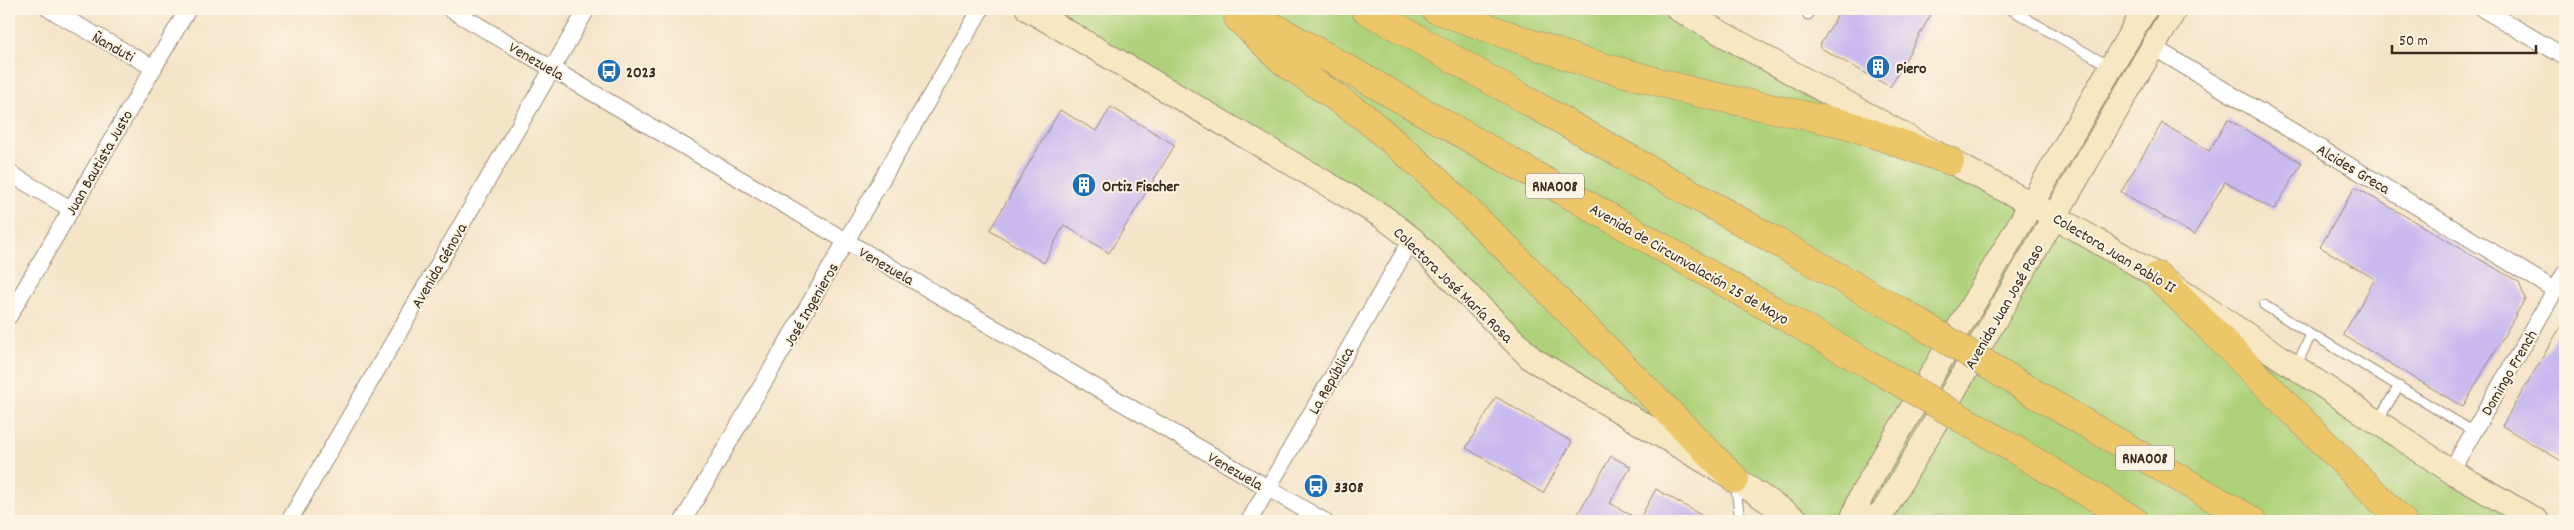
<svg xmlns="http://www.w3.org/2000/svg" width="2574" height="530" font-family="Dekko,sans-serif">
  <style>
    .green { fill: #afd179; stroke: #757e4c }
    .building { fill: #c9b9ef }
    .lines { fill: none; stroke-linecap: round; stroke-linejoin: round }
    .lane-casing { stroke: #988773; stroke-width: 11 }
    .street-casing { stroke: #988773; stroke-width: 18 }
    .secondary-casing { stroke: #988773; stroke-width: 26 }
    .highway-casing { stroke: #988773; stroke-width: 29 }
    .lane { stroke: #fff; stroke-width: 9 }
    .street { stroke: #fff; stroke-width: 16 }
    .secondary { stroke: #f7e8c3; stroke-width: 24 }
    .highway { stroke: #ecc669; stroke-width: 28 }
    .highway-bridge-casing { stroke: #988773; stroke-width: 29; stroke-linecap: butt }
    .highway-bridge { stroke: #ecc669; stroke-width: 28 }
    .labels { text-anchor: middle; stroke-width: 4; stroke-linejoin: round; paint-order: stroke }
    .shield { fill: #fcf5e5; stroke: #75675a; stroke-width: 1 }
    .shield-label { font-size: 15px; font-weight: bold; fill: #3b2a1e }
    .street-label { font-size: 16px; fill: #3b2a1e; stroke: #fcf5e5 }
    .poi-label { font-size: 16px; font-weight: bold; fill: #3b2a1e; stroke: #fcf5e5; text-anchor: start }
  </style>
  <rect width="100%" height="100%" fill="#fcf5e5"/>
  <filter id="ink" filterUnits="userSpaceOnUse"><feTurbulence type="fractalNoise" baseFrequency=".02" numOctaves="2"/><feDisplacementMap in="SourceGraphic" scale="10" xChannelSelector="R" yChannelSelector="G"/><feConvolveMatrix kernelMatrix="1 2 1 2 8 2 1 2 1" color-interpolation-filters="sRGB"/></filter>
  <filter id="wash" filterUnits="userSpaceOnUse"><feTurbulence type="fractalNoise" baseFrequency=".0096" numOctaves="4" result="noise"/><feDisplacementMap in="SourceGraphic" scale="20" xChannelSelector="R" yChannelSelector="G"/><feGaussianBlur stdDeviation="1.12" result="paint"/><feColorMatrix in="noise" values="0 0 0 0 0 0 0 0 0 0 0 0 0 0 0 0 0 1.4 0 .05"/><feComposite in="paint" operator="in"/></filter>
  <g filter="url(#wash)">
    <rect width="100%" height="100%" fill="#f4e4c8"/>
    <path class="green" d="M1028,9h650l272,152 587,360h-739l-266,-162 -120,-120z"/>
    <g id="blocks">
      <path class="building" d="M1841,9h93l-44,78 -71,-40z
        M1111,107l64,38 -66,108 -45,-28 -20,38 -54,-33 70,-120 36,21z
        M2228,119l74,44 -28,47 -49,-28 -31,53 -73,-43 41,-69 47,28z
        M2355,187l164,95 6,17 -62,108 -120,-72 32,-56 -55,-32z
        M2565,319v144l-63,-37z
        M1496,397l76,45 -29,51 -77,-45z
        M1611,456l20,11 -21,36 29,17 17,-31 55,32h-127l-8,-4z"/>
    </g>
  </g>
  <g filter="url(#ink)">
    <use href="#blocks" fill-opacity="0" stroke="#988773" stroke-width="1"/>
    <g class="lines">
      <g class="lane-casing">
        <path id="lane" d="M2010,9l101,58
          M1808,15l3,-6
          M2264,305l49,31
          M2295,368l14,-29 4,-3 4,1 157,95
          M2378,420l21,-34
          M1735,483l4,29 4,9"/>
      </g>
      <g class="street-casing">
        <path id="street" d="M49,9l105,59
          M450,9l874,512
          M2483,9l82,48
          M2153,47l402,243
          M9,173l62,36
          M9,316l179,-307
          M2451,471l114,-198
          M289,521l298,-512
          M683,521l298,-512
          M1249,521l163,-282"/>
      </g>
      <g class="secondary-casing">
        <path id="secondary" d="M1028,9l354,207 30,23 120,120 203,120 63,42
          M1678,9l272,152 93,49 115,66 293,195 86,50
          M1852,521l9,-25 284,-487
          M1872,521l13,-12 290,-500"/>
      </g>
      <g class="highway-casing">
        <path id="highway" d="M1242,9l626,355
          M1365,9l536,303
          M1435,9l143,51 121,33 147,31 104,37
          M1238,18l46,44 79,54 64,55 81,79 227,229
          M2158,276l244,245
          M2037,395l216,126
          M2007,445l128,76"/>
      </g>
      <use href="#lane" class="lane"/>
      <use href="#street" class="street"/>
      <use href="#secondary" class="secondary"/>
      <use href="#highway" class="highway"/>
      <g class="highway-bridge-casing">
        <path id="highway-bridge" d="M1901,312l136,83
          M1868,364l139,81"/>
      </g>
      <use href="#highway-bridge" class="highway-bridge"/>
    </g>
  </g>
  <defs>
    <g id="building-disc" transform="scale(1.25)"><circle r="9.5" fill="#1f6fb2" stroke="#fcf5e5"/><path d="M-4-6H4V6H1V3H-1V6H-4ZM-2.5-4.3h1.7v1.8h-1.7ZM.8-4.3h1.7v1.8H.8ZM-2.5-1h1.7V.8h-1.7ZM.8-1h1.7V.8H.8Z" fill="#fff"/></g>
    <g id="bus-disc" transform="scale(1.25)"><circle r="9.5" fill="#1f6fb2" stroke="#fcf5e5"/><path d="M-5-6H5V4H4V6H2V4H-2V6H-4V4H-5ZM-3.5-4V0h7V-4ZM-3.5 1.2v1.5H-2V1.2ZM2 1.2v1.5H3.5V1.2Z" fill="#fff"/></g>
  </defs>
  <g fill-rule="evenodd">
    <use href="#building-disc" x="1878" y="67"/>
    <use href="#bus-disc" x="609" y="71"/>
    <use href="#building-disc" x="1084" y="185"/>
    <use href="#bus-disc" x="1316" y="486"/>
  </g>
  <g class="labels">
    <g class="shield">
      <rect x="1526" y="173.5" width="58" height="25" rx="4"/>
      <rect x="2116" y="445.5" width="58" height="25" rx="4"/>
    </g>
    <g class="shield-label">
      <text x="1555" y="191">RNA008</text>
      <text x="2145" y="463">RNA008</text>
    </g>
    <g class="street-label">
      <text transform="translate(114 46) rotate(29)" y="6">Ñanduti</text>
      <text transform="translate(537 60) rotate(30)" y="6">Venezuela</text>
      <text transform="translate(98 162) rotate(-60)" y="6">Juan Bautista Justo</text>
      <text transform="translate(2354 168) rotate(31)" y="6">Alcides Greca</text>
      <text transform="translate(2115 252) rotate(31)" y="6">Colectora Juan Pablo II</text>
      <text transform="translate(1690 263) rotate(30)" y="6">Avenida de Circunvalación 25 de Mayo</text>
      <text transform="translate(438 265) rotate(-60)" y="6">Avenida Génova</text>
      <text transform="translate(887 265) rotate(30)" y="6">Venezuela</text>
      <text transform="translate(1454 284) rotate(44)" y="6">Colectora José María Rosa</text>
      <text transform="translate(810 304) rotate(-60)" y="6">José Ingenieros</text>
      <text transform="translate(2003 306) rotate(-60)" y="6">Avenida Juan José Paso</text>
      <text transform="translate(2508 372) rotate(-60)" y="6">Domingo French</text>
      <text transform="translate(1330 380) rotate(-60)" y="6">La República</text>
      <text transform="translate(1236 470) rotate(30)" y="6">Venezuela</text>
    </g>
    <g class="poi-label">
      <text x="1896" y="73">Piero</text>
      <text x="626" y="77">2023</text>
      <text x="1102" y="191">Ortiz Fischer</text>
      <text x="1334" y="492">3308</text>
    </g>
  </g>
  <rect width="2574" height="530" fill="none" stroke="#fcf5e5" stroke-width="30"/>
  <path d="M2392 45v8h144v-8" fill="none" stroke="#3b2a1e" stroke-width="2.5"/>
  <text x="2399" y="45" font-size="15" fill="#3b2a1e" stroke="#fcf5e5" stroke-width="4" paint-order="stroke">50 m</text>
</svg>
